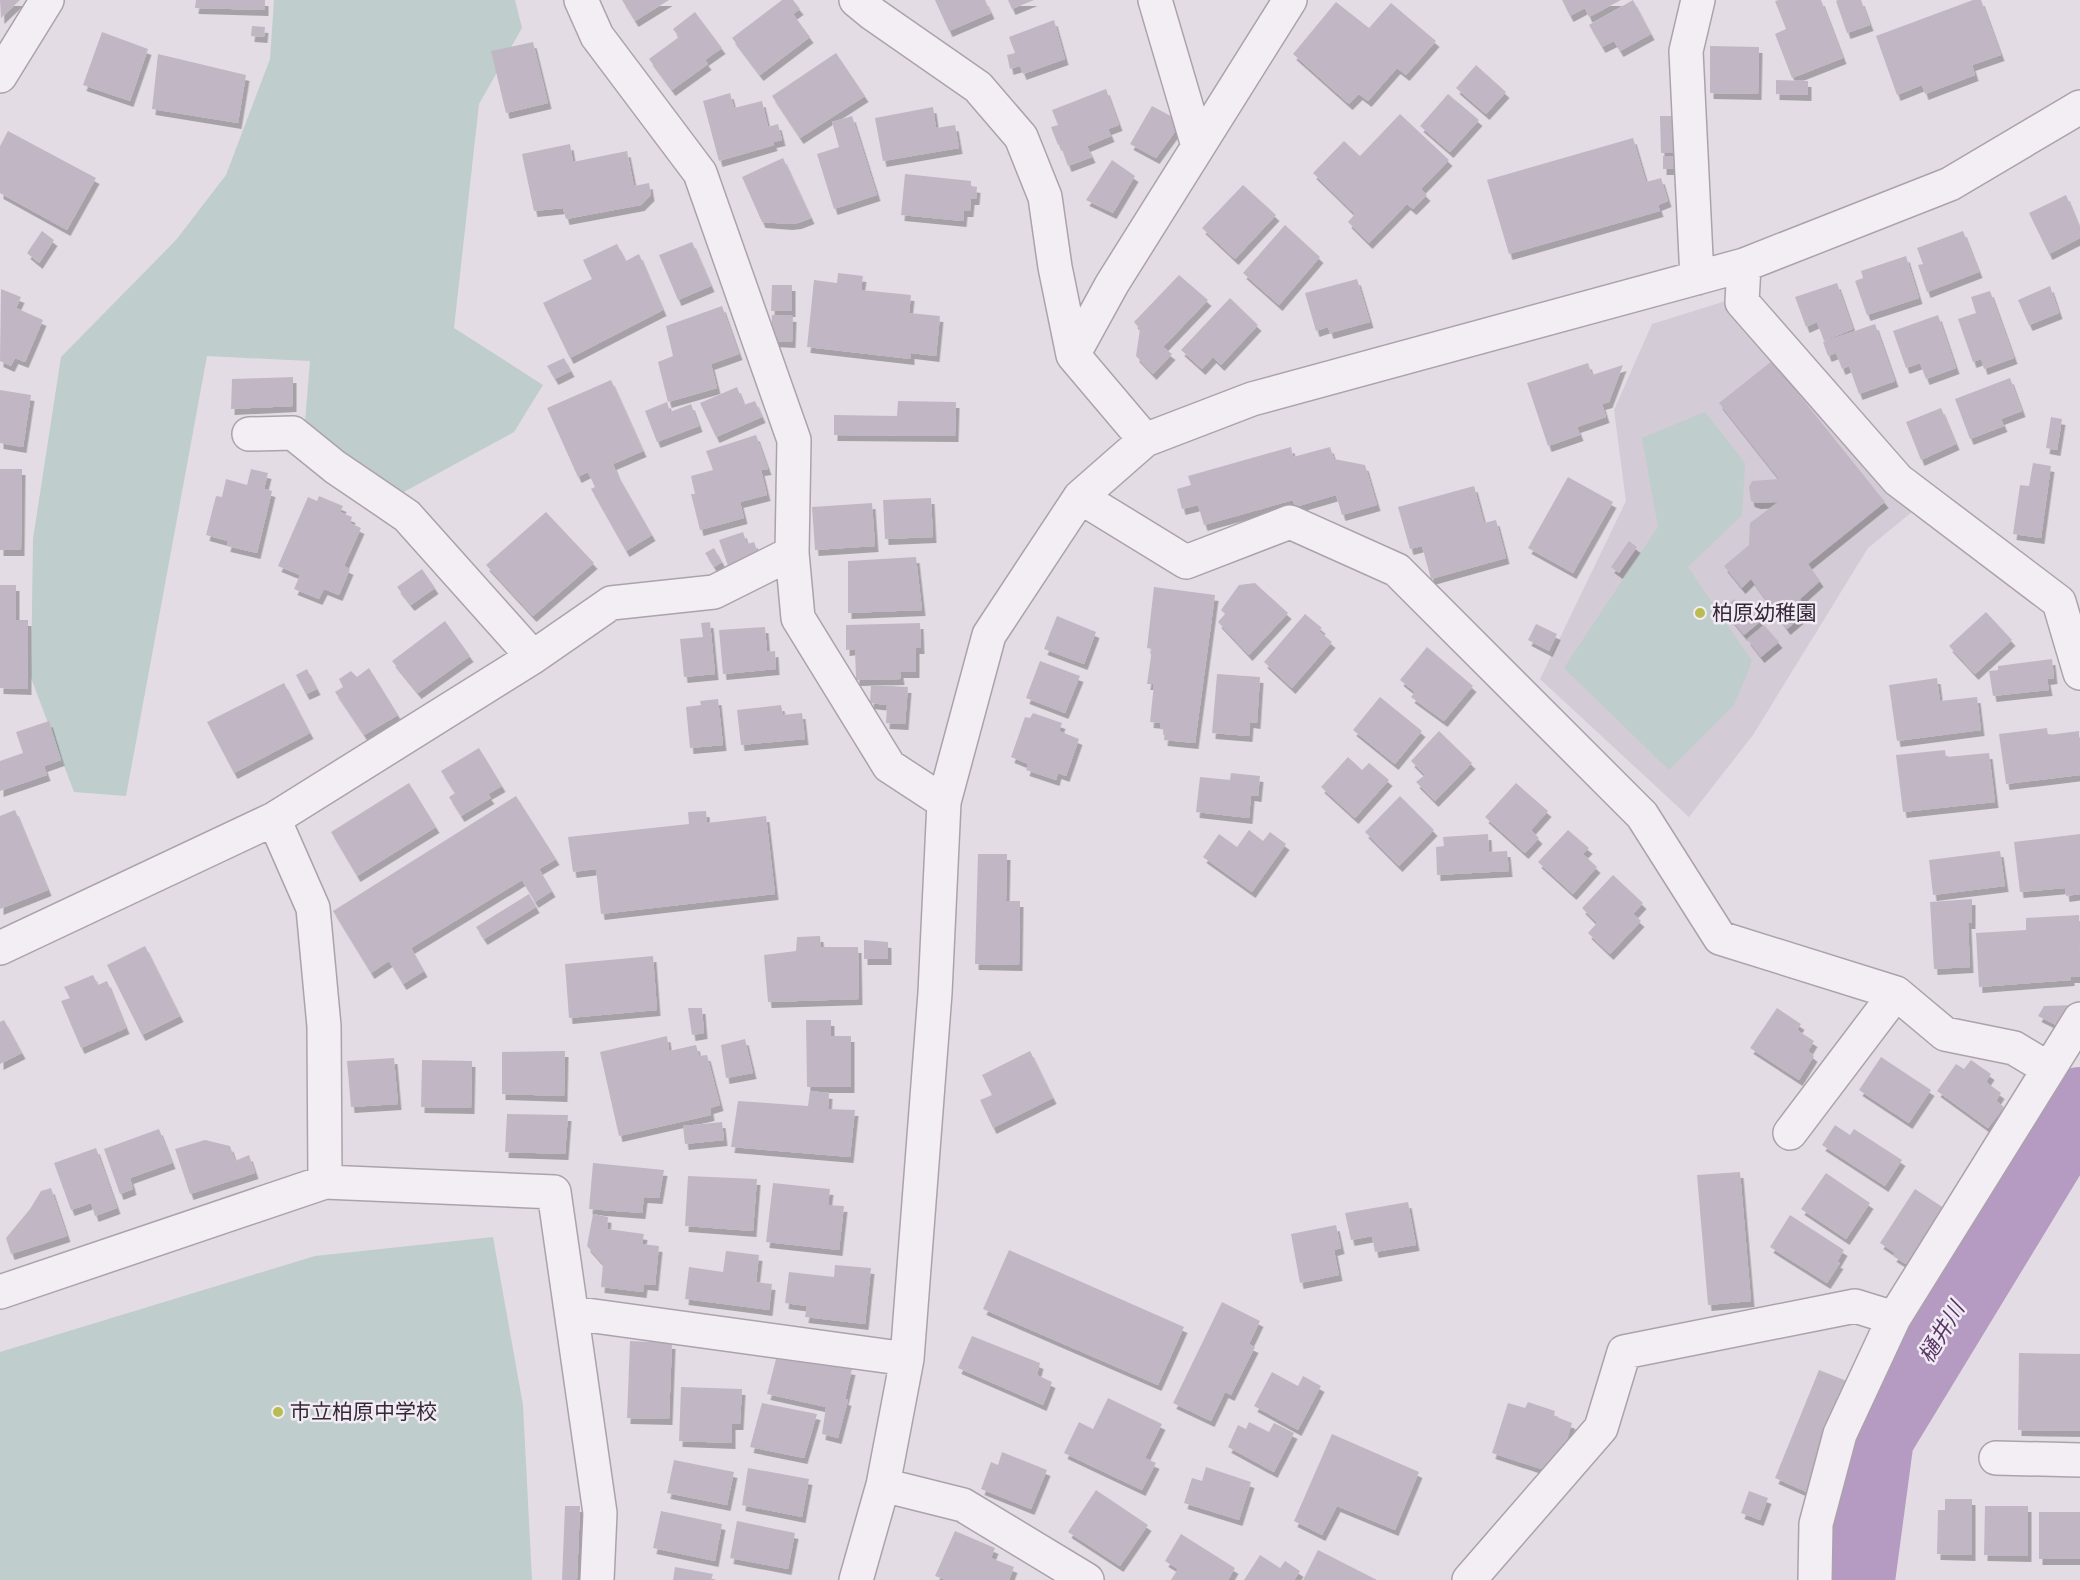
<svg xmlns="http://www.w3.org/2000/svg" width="2080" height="1580" font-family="'Golos Text','Noto Sans JP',sans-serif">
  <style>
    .built { fill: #d3cbd5 }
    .green { fill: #bfcdcc }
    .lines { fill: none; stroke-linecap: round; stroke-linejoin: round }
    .river { stroke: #b59bc1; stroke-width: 74 }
    .building { fill: #c1b7c4; filter: url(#shadow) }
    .minor-casing { stroke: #aca2ad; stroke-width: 36 }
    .minor { stroke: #f3eef3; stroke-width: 33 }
    .poi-dot { fill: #b9bc4f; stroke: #f1ebf3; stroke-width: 2 }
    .labels { text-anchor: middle; stroke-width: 5; stroke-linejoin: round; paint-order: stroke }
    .poi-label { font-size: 21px; fill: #362839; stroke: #f1ebf3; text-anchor: start }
    .water-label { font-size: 22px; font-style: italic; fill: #5b3768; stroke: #f1ebf3 }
  </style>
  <defs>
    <filter id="shadow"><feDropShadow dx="3.5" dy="6" stdDeviation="0" flood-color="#0004"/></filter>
  </defs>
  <rect width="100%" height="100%" fill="#e3dce4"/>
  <path class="built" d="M1729,300l183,212 -44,36 -115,187 -64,82 -149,-138 86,-178 -12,-91 38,-86z"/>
  <path class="green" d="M274,0h241l7,28 -43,76 -25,224 89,57 -29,47 -125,68 -85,-66 6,-73 -103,-5 -81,440 -52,-4 -43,-114 2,-139 28,-182 115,-117 50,-65 44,-116z
    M1705,412l40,51 -3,52 -54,52 64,94 -18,44 -65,65 -105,-102 94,-141 -16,-89z
    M493,1237l30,168 9,175h-532v-228l315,-96z"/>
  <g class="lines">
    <path class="river" d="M1858,1580l19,-142 203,-334"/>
  </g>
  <path class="building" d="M0,0h20l-19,18z
    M196,0h69v10l-70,-2z
    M622,0h47l-34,21z
    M782,0h11l7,9 -7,5 17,23 -50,38 -28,-37z
    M935,0h50l6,13 -42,18z
    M1008,0h26l-22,9z
    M1562,0h59l-32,17 -4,-9 -15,8z
    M1633,0l18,34 -31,17 -6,-10 -12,6 -13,-22z
    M1779,0h42l22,58 -51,20 -17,-44 11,-5 -11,-28z
    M1838,0h23l9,25 -23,8 -11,-32z
    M1973,0h8l20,55 -29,10 3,10 -50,19 -3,-9 -25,10 -21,-59z
    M1336,2l33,26 22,-25 45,38 -30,34 -9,-7 -29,33 -9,-7 -10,10 -56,-50z
    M695,12l27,36 -17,12 3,4 -36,26 -23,-31 30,-22 -6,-8z
    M1054,20l11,39 -42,15 -3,-8 -10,3 -3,-14 8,-2 -6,-16z
    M252,26l13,1 -1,10 -13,-1z
    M102,32l46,17 -18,52 -47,-16z
    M533,42l15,61 -42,10 -15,-62z
    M1710,46l49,1 -1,47 -48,-1z
    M836,53l29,43 -65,42 -28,-42z
    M158,54l88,21 -8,48 -86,-14z
    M1476,65l30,27 -20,22 -30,-26z
    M1776,80l32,1v14l-32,-1z
    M1106,89l13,36 -11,4 3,7 -24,10 5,11 -24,9 -8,-22 -2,1 -7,-18 7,-2 -6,-15z
    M730,93l4,15 28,-7 6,26 10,-3 4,16 -9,2 1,3 -55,16 -16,-60z
    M1448,94l31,26 -29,32 -30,-26z
    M1152,106l30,16 -26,36 -26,-14z
    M933,107l3,21 19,-3 4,23 -76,13 -8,-43z
    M1400,114l49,46 -28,29 6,6 -14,14 -6,-5 -38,39 -21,-21 7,-8 -42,-41 31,-32 16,15z
    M852,116l25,79 -43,14 -17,-55 22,-7 -7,-25z
    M1660,116h12l1,37h-12z
    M8,131l88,47 -29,52 -67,-37v-47z
    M1633,138l13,44 15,-4 7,23 -10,4 2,6 -151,43 -22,-74z
    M570,144l3,18 54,-11 7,35 15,-3 2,12 -10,10 -75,14 -3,-11 -29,3 -12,-57z
    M1663,156h13v13h-13z
    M783,158l28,60 -13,5 -9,1 -27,-2 -20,-45z
    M1112,160l23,16 -22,37 -27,-13z
    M905,174l66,7v5l6,1 -1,12h-5l-1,12h-6l-1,10 -62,-6z
    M1243,185l33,30 -41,44 -33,-31z
    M2066,195l14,34v9l-31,16 -20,-41z
    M1285,225l35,32 -41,48 -36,-32z
    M42,231l12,9 -15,23 -12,-10z
    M1963,231l16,41 -52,20 -9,-27 5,-1 -6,-16z
    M692,242l19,44 -33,14 -19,-45z
    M617,244l9,17 13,-7 24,56 -93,48 -27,-55 49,-24 -9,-19z
    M1906,256l13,42 -52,17 -12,-34 8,-3 -2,-7z
    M838,273l25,3 -2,14 50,5 -2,18 31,3 -4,40 -25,-3v6l-104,-12 7,-67 23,3z
    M1179,275l29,25 -45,47 9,7 -19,20 -17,-18 4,-27 -6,-7z
    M1357,279l13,43 -40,11 -2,-6 -12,4 -11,-38z
    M1837,283l16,46 -29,12 -7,-19 -11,5 -11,-30z
    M772,285h20v26h-21z
    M2050,286l9,27 -30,12 -11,-25z
    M1,289l20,8 -5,11 27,12 -18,42 -10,-4 -4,8 -11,-5z
    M1990,291l24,67 -30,11 -3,-10 -8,3 -15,-43 18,-6 -5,-16z
    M1230,298l28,27 -37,40 -8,-8 -11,12 -21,-19z
    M722,306l17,48 -28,10 6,24 -49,14 -10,-40 15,-6 -7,-30z
    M772,315l21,1 -1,26 -21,-1z
    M1938,315l18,53 -30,11 -6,-16 -14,5 -13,-37z
    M1875,324l20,57 -36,13 -10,-28 -7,3 -6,-16 -8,3 -5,-14z
    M564,358l7,13 -16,8 -8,-13z
    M1772,361l113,141 -77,62 12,17 -20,18 7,13 -20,17 -36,-50 -9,9 -18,-22 25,-21 1,-22 28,-21 -21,1 -6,-2 -2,-14 3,-6 27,-2 -60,-76z
    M1588,363l4,12 31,-10 -14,37 -7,2 4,13 -29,10 3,8 -32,11 -21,-63z
    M293,377v29l-62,3 1,-30z
    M2010,378l12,33 -21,8 3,7 -34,13 -15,-40z
    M611,380l32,71 -30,13 4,10 35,61 -26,16 -35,-62 4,-2 -7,-15 -10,5 -31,-69z
    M737,387l7,18 11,-4 7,16 -46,20 -16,-34z
    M0,390l31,5 -8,52 -23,-4z
    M898,401l58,1 -1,34 -121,-1v-20l63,1z
    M667,402l3,10 21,-8 8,22 -42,16 -12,-31z
    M1941,408l15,36 -35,16 -15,-38z
    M2051,417l11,2 -5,31 -11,-2z
    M756,435l12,34 -7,1 6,25 -27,7 4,16 -44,12 -9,-36h4l-4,-18 22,-6 -7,-19z
    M1291,447l2,10 37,-10 4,12 31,6 12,40 -35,10 -6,-20 -41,12 -2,-7 -89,25 -6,-20 -16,4 -5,-20 14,-4 -3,-9z
    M2033,463l18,3 -10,72 -28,-4 7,-49 9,1z
    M0,469h22l-1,81h-21z
    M251,469l17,4 -4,16 8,2 -15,62 -30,-7 1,-5 -22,-6 10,-39 6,1 4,-18 21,6z
    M1568,477l45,25 -40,71 -45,-25z
    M1474,486l10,37 12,-3 10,38 -75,21 -9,-33 -12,3 -12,-42z
    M319,496l24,10 -3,6 12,5 -2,6 11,5 -17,38 6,3 -11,26 -15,-6 -5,10 -25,-10 6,-14 -22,-9 30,-69 9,4z
    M931,498l2,39 -48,2 -2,-39z
    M872,503l3,43 -60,4 -3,-43z
    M546,512l48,51 -61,53 -47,-51z
    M743,532l4,12 7,-2 6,16 -31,11 -10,-29z
    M1629,541l8,6 -18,26 -8,-6z
    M714,548l8,14 -8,5 -9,-14z
    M916,557l6,53 -74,3v-52z
    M422,569l13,19 -24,17 -14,-18z
    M1255,583l33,30 -39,42 -31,-33 7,-8 -4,-4 18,-25z
    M0,585h16v35h12v69l-28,-1z
    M1154,587l61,8 -20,148 -31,-3 1,-10 -5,-1v-6l-10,-1 4,-38h-7l5,-35 -5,-1z
    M1734,599l6,9 6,-5 15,18 -17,14 -21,-26z
    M1986,612l26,28 -37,34 -26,-28z
    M1305,614l17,14 -3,3 13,11 -40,46 -28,-26z
    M1057,616l39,16 -12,32 -40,-15z
    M445,621l25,35 -52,37 -26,-32z
    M710,622l5,52 -31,3 -4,-38 23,-2 -2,-14z
    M920,623l1,25h-5v24h-16l1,7 -45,1 -1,-31 -9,1v-25z
    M1536,624l21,10 -8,17 -21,-11z
    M1764,625l15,17 -18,15 -14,-18z
    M765,627l2,25 8,-1 1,18 -53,5 -4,-44z
    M1427,647l46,39 -29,35 -33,-24 4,-5 -15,-12z
    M2052,659l2,19 -7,1 2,11 -56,6 -4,-25 9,-1v-4z
    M1040,661l40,15 -15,37 -39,-15z
    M369,668l29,47 -34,20 -29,-43 8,-5 -4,-8 12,-8 6,6z
    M307,669l10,20 -11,5 -10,-19z
    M1217,674l43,3 -3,46 -7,-1 -1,14 -37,-3z
    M1937,678l3,23 37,-4 4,33 -84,11 -8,-56z
    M284,683l26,50 -76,40 -27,-51z
    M871,685l37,2 -3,37 -19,-1 1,-18 -17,-2z
    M1380,697l42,34 -27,33 -42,-34z
    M718,699l5,46 -33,3 -4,-41 15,-2 -1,-4z
    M781,705l2,10 19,-2 3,26 -64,6 -4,-35z
    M1033,713l29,10 -3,8 20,8 -13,37 -8,-3 -2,7 -30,-10 2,-6 -17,-7 14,-40 5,1z
    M49,721l12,39 -17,6 3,9 -47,16v-30l23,-8 -7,-21z
    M2047,728l1,7 31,-4 1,44 -74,9 -7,-50z
    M1439,731l33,32 -37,38 -19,-19 9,-7 -14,-14z
    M479,748l23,38 -14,8 3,4 -30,18 -12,-19 6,-4 -14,-22z
    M1945,750l1,7 43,-4 6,49 -92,10 -7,-57z
    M1348,757l14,13 7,-7 20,17 -34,38 -34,-31z
    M1231,773l29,3 -2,20 -7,-1 -2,23 -53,-6 4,-35 30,3z
    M409,783l27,44 -79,49 -26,-44z
    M1516,783l32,28 -17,19 8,8 -14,15 -40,-36z
    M516,796l40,63 -17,10 13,22 -17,11 -13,-22 -111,68 13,23 -21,13 -14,-23 -18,12 -38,-62z
    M1400,796l34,34 -35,36 -34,-34z
    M15,810l33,80 -48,19v-93z
    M706,811l1,12 59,-7 9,78 -174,20 -5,-45 -23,3 -5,-35 121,-13 -1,-12z
    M1249,830l14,11 7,-9 16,12 -34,48 -49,-35 16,-23 18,13z
    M1568,830l21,18 -6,6 14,13 -24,27 -35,-32z
    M1488,834l1,18 18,-1 2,20 -72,4 -1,-28 8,-1 -1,-9z
    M2080,834v60l-14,2 -1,-8 -45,4 -6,-50z
    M2000,851l5,35 -72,9 -4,-35z
    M978,854h29l-1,47h14l-1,64 -44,-1z
    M1613,875l30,28 -10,11 8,7 -31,33 -22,-21 9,-10 -15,-15z
    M529,894l7,13 -52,32 -8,-12z
    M1972,899v24h-4l2,44 -36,2 -4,-67z
    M2079,915l1,62h-9v3l-92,7 -3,-54 50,-3v-12z
    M820,936l1,11h37l1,52 -91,3 -4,-47 32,-4 1,-14z
    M864,940l24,2v17h-24z
    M145,946l35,70 -38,19 -35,-70z
    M653,956l4,54 -88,8 -4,-54z
    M93,975l5,10 9,-4 19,47 -45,20 -20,-47 9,-3 -6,-11z
    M2076,1005l-14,23 -24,-12 6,-10z
    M688,1008h14l2,25 -12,2z
    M1777,1008l24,16 -4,6 17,11 -6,10 6,5 -15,24 -49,-32z
    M4,1020l18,33 -22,11v-42z
    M806,1020h25v16h20v51h-44z
    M667,1036l2,15 27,-6 3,11 8,-1 13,50 -10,3 1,7 -92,21 -19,-84z
    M745,1039l8,34 -27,5 -5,-33z
    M565,1051l-1,45 -62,-2v-42z
    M1030,1051l23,47 -60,30 -13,-28 12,-5 -10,-20z
    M1881,1057l50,33 -22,33 -50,-33z
    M394,1058l4,46 -47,3 -4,-46z
    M422,1060l50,1 -1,47 -50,-1z
    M1971,1060l20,14 -5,8 15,11 -5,8 8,6 -16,21 -51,-37 19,-27 8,5z
    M810,1091l19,2 -1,16 27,1 -5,47 -119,-10 7,-46 70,5z
    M507,1114l61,1 -3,39 -60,-2z
    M722,1122l2,18 -39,4 -2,-18z
    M1835,1125l15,10 4,-6 48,31 -17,26 -63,-41z
    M159,1129l13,34 -42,15 3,11 -13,5 -16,-45z
    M205,1140l25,6 5,15 14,-6 6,18 -65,21 -15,-45z
    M96,1148l21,60 -22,8 -4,-13 -20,7 -17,-47z
    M593,1163l71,7 -5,28 -15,-1 -2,16 -53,-4z
    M1740,1172l11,129 -43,4 -11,-130z
    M1826,1173l44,30 -24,36 -45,-30z
    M688,1176l69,3 -4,52 -68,-5z
    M773,1183l57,6 -2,16 16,1 -5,44 -73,-8z
    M51,1188l16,48 -56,18 -5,-16 24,-29 11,-18z
    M1915,1189l35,23 -36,57 -21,-13 2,-3 -15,-10z
    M1408,1202l8,43 -41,7 -3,-16 -21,4 -6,-27z
    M593,1214l15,3 -1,12 37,5 -2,10 17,2 -4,39 -11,-1 -1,8 -42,-5 2,-23 -16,-18z
    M1790,1215l54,35 -7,12 3,1 -13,20 -57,-36z
    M1336,1225l5,23 -7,2 5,25 -39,8 -9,-49z
    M1009,1250l175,77 -26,58 -175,-76z
    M726,1251l33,4 -3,27 16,2 -3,26 -84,-11 4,-32 34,5z
    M835,1265l36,3 -6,56 -60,-7 2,-11 -22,-3 4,-31 45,5z
    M1222,1302l38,19 -11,23 6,3 -24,48 -6,-3 -14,29 -38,-18z
    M972,1336l68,27 -3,12 15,7 -9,23 -85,-37z
    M630,1341l42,2 -3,76 -42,-1z
    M2019,1353l61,1v77l-62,-1z
    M776,1359l76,10 -7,30 3,1 -10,38 -16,-4 4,-27 -59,-13z
    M1819,1370l33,13 -41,111 -36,-16z
    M1272,1372l26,14 5,-10 18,10 -23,44 -44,-24z
    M681,1387l61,2 -2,35h-8v19l-53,-2z
    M1108,1398l54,26 -17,34 11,5 -14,27 -78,-37 15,-31 14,7z
    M1528,1402l27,9 -1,5 18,7 -16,51 -64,-21 16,-50 17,5z
    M762,1403l55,11 -13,44 -54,-11z
    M1249,1422l20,10 5,-9 20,10 -20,39 -46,-25 10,-22 8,4z
    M1332,1434l87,38 -24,58 -58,-24 -15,29 -28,-14z
    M1002,1452l45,18 -16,39 -50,-20 10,-27 7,3z
    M674,1460l60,12 -7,33 -60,-12z
    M1206,1467l45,15 -12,38 -55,-17 8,-25 10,3z
    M748,1468l61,11 -7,38 -60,-12z
    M1096,1490l52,35 -28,41 -52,-34z
    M1749,1491l19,7 -8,22 -19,-7z
    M1945,1499h27v56l-35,-1 1,-44h7z
    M565,1506h15l-3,74h-15z
    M1985,1506h43v50l-44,-1z
    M661,1511l61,13 -7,37 -62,-13z
    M2039,1512h41v47h-41z
    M737,1521l58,12 -7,36 -58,-11z
    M955,1531l40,17 -4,10 23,9 -5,13h-63l-11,-4z
    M1181,1534l54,34 -7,12h-57l7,-11 -13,-8z
    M1318,1550l59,30h-74z
    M1260,1555l20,13 5,-7 15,10 -6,9h-50z
    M675,1567l38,7 -2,6h-38z"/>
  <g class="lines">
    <g class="minor-casing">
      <path id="minor" d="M581,0l16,36 103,137 94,267 -2,113 6,65 91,148 55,36
        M856,0l17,14 105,73 43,50 24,60 10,70 18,88 72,85
        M1155,0l43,146
        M0,76l47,-76
        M1744,265l-2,37 156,178 161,122 21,71
        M1697,278l-11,-227 12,-51
        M1073,355l39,-71 178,-284
        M249,434l44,-1 42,34 72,49 126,141
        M1080,497l106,65 104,-40 107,48 245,245 78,123 176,55 49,41 69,14 35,21
        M274,819l259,-162 78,-54 103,-11 78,-39
        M0,948l274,-129 39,89 11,118 1,156
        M1790,1133l106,-140
        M0,1292l325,-110 229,10 46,321 -3,67
        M572,1313l335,46
        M1996,1458l84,2
        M883,1485l80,20 124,75
        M856,1580l27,-95 24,-126 28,-366 9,-191 45,-167 91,-138 65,-57 107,-41 492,-134 206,-81 130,-77
        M1469,1580l132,-152 23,-76 231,-46 39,12
        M1815,1580l1,-56 24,-90 54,-116 186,-299"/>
    </g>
    <use href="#minor" class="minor"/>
  </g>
  <g class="poi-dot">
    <circle cx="1700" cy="613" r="6"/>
    <circle cx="278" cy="1412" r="6"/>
  </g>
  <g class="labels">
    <g class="poi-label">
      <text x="1712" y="620">柏原幼稚園</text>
      <text x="290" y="1419">市立柏原中学校</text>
    </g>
    <g class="water-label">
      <text transform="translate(1941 1332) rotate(-59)" y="8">樋井川</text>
    </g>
  </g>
</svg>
